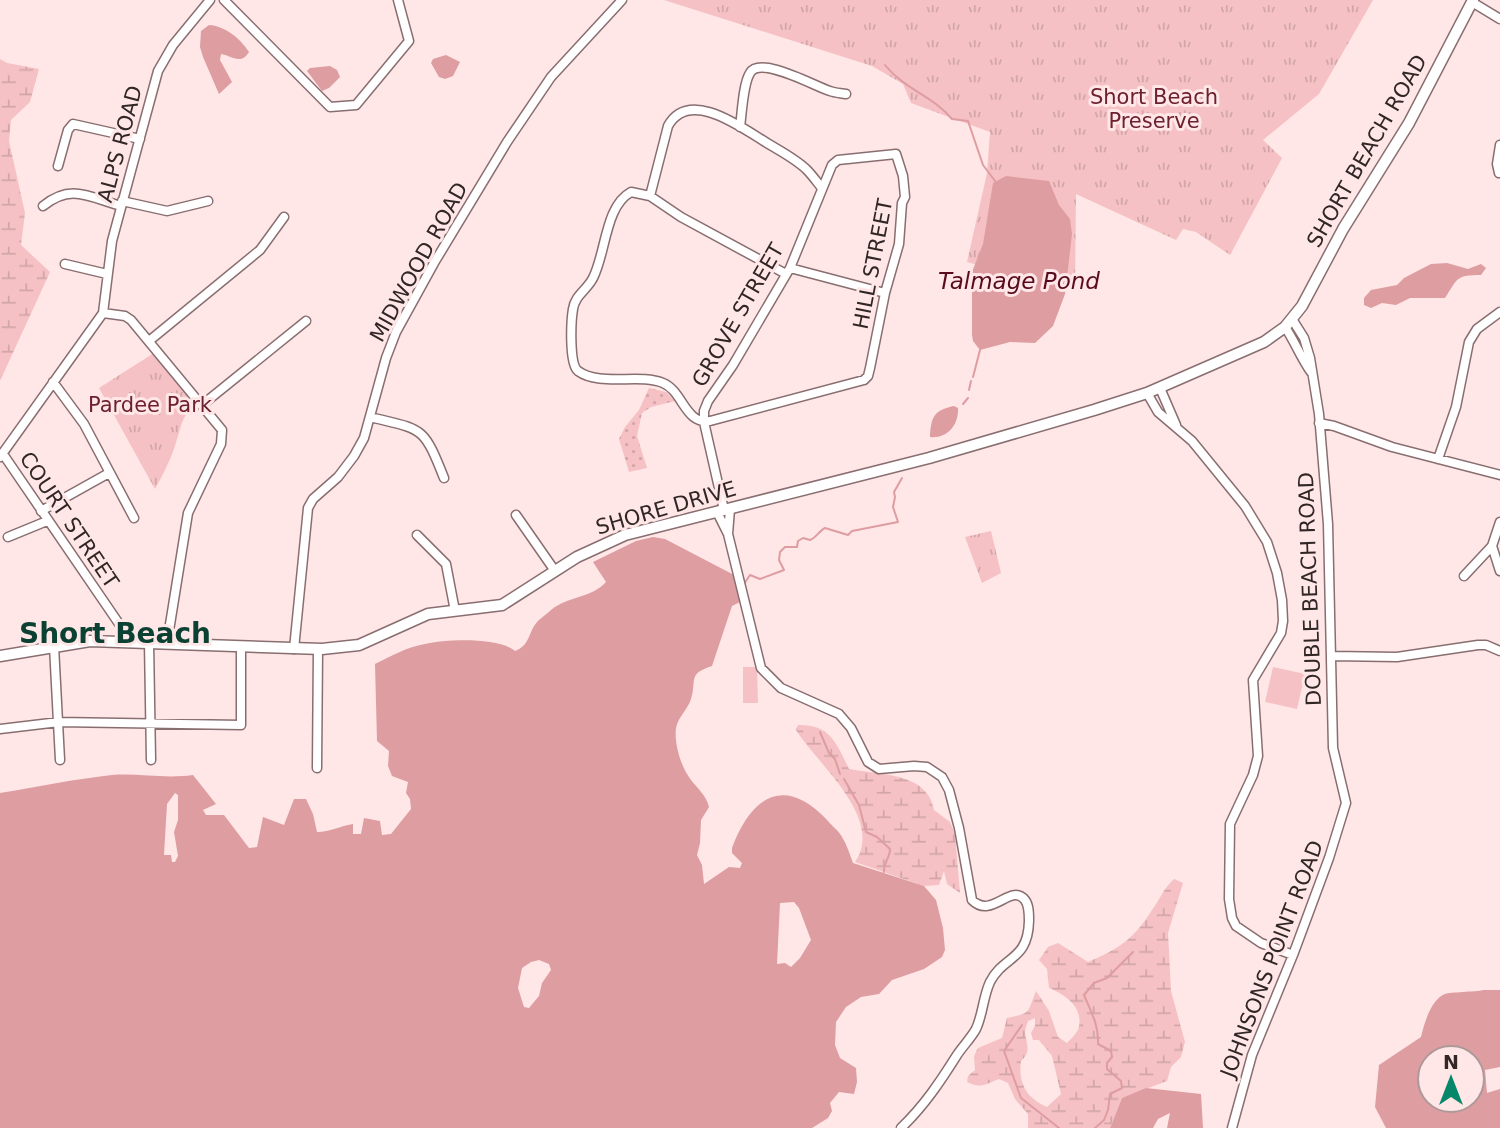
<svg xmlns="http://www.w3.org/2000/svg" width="1500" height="1128" font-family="'DejaVu Sans',sans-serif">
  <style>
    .grass { fill: url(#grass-dots) }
    .wetland { fill: url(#wetland-marsh); fill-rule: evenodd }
    .park { fill: url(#park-tufts) }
    .garden { fill: #f5c1c4 }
    .water { fill: #de9da1; fill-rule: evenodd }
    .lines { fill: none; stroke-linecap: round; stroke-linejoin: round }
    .stream { stroke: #de9da1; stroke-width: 2 }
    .minor-casing { stroke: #896e70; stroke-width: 11 }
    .major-casing { stroke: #896e70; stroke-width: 13 }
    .minor { stroke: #fff; stroke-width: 8 }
    .major { stroke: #fff; stroke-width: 10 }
    .labels { text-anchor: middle; stroke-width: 6; stroke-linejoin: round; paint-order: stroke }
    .park-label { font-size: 21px; fill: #6d202d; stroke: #ffe6e7 }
    .street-label { font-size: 21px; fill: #312626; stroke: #ffe6e7 }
    .water-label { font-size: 23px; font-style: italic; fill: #590b1d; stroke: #ffe6e7 }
    .district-label { font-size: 28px; font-weight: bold; fill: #0b4132; stroke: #ffe6e7 }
  </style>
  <defs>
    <pattern id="grass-dots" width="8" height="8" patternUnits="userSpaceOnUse" patternTransform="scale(1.75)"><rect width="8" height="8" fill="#f5c1c4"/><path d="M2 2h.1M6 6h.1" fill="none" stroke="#d2a6a8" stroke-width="1.8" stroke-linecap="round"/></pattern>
    <pattern id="wetland-marsh" width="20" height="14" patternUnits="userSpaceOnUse" patternTransform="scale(1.75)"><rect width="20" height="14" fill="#f5c1c4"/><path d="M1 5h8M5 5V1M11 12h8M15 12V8" fill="none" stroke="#d2a6a8"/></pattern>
    <pattern id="park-tufts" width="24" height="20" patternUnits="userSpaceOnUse" patternTransform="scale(1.75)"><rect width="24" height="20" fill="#f5c1c4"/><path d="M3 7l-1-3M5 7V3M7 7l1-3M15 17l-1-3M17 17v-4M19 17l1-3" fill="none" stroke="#d2a6a8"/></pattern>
  </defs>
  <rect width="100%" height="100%" fill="#ffe6e7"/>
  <path class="grass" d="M649,388l17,4 9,9 -24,6 -9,6 -5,23 10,32 -18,4 -10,-33 6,-12 14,-17z"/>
  <path class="wetland" d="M0,59l7,4 32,6 -9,33 -19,18 -2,21 16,72 -4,32 29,27 -50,109z
    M798,725c32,-1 39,19 51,44 30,6 79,3 85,41l16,12 5,12 5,59 -13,-9 -3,-13 -5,14 -15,1 -69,-24c30,-44 -38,-98 -59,-132z
    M1174,879l9,4 -15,50 3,58 14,51 -4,15 -10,10 -4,14 -45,17 -12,30h-82v-14l-13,-15 -7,-16 -9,-4c-13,5 -18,10 -32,3l1,-6 7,-6 -1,-14 4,-8 24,-10 5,-20c24,-5 20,-4 29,-27l13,20 9,26 9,6c3,-3 9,-9 11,-13 7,-22 -12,-35 -29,-42l-2,-19 -8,-9 9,-13 10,-4 30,19c31,-13 46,-23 64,-52 8,-11 12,-22 22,-31zM1035,1018v8l-4,7 2,7h6l13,16 9,38 -14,13c-21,-9 -29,-24 -26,-46 11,-10 5,-17 4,-29 0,-4 2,-7 3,-11z"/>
  <path class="park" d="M664,0h709l-54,94 -56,46 19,18 -52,97 -34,-23 -13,-3 -7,11 -100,-46 -1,96 -108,-28 20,-89 3,-41 -79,-29 -8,-19 -31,-18z
    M154,353l41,50c-14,13 -15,29 -21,46 -5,14 -12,27 -19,40l-56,-101z
    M991,531l10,42 -19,10 -17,-46z"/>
  <path class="garden" d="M743,667h14l1,36h-15z
    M1273,667l32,7 -8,35 -32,-7z"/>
  <path class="water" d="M209,25c16,1 31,13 40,27 -8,14 -19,3 -28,2l-1,6 12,22 -13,12 -16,-37 -3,-10 1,-16z
    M446,55l14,7 -7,14 -8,3 -6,-2 -8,-14 2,-4z
    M330,66l7,4 3,7 -11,11 -7,3 -15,-20 3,-3z
    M1006,176l43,5 10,24 11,14 2,15 -7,60 -12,32 -18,17 -25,-1 -30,8 -7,-9 -1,-6v-63l11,-28 10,-61z
    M1447,263l21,6 13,-5 5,4 -5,7c-25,0 -23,3 -36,23h-35l-14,7 -14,-2 -11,5 -7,-3v-7l7,-8 26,-5 7,-7 27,-14z
    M954,406l4,2c1,17 -11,31 -28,29 1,-20 4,-27 24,-31z
    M653,537l12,2 69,36 6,27 -8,4 -20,60c-25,8 -15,14 -21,33 -3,10 -13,18 -15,29 -2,16 5,39 15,52 7,9 15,15 18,27l-8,13 -1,23 -3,12 5,10 2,19 25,-17 11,1 2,-5 -10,-10v-5c19,-52 53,-74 96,-27 4,5 11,10 14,16 5,8 8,18 11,26l71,23 12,14 7,28 2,22 -3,7 -18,12 -32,11 -13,14 -18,3 -15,10 -10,15 -1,23 5,13 16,10 1,14 -3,12 -15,-2 -9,11 2,8 -4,7 -16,10h-812v-335c37,-6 75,-14 112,-18 27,-2 53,4 81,0l23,29 -13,6 3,5h18l25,33 8,-1 6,-30 21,8 10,-26h12l7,15 4,18c13,0 23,-6 36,-8v10h8l3,-16 16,3 2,14 9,-1 20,-25 -1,-10 -4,-6 2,-11 -16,-6 -4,-10 1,-15 -12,-10 -2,-77c16,-8 32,-17 50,-20 22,-5 74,-7 90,7 16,-6 13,-20 23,-30 3,-3 10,-8 13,-11 17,-14 41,-12 55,-28l-13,-20 43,-21zM175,793l3,2v25l-4,12 4,24 -3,6h-3l-1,-7h-7l3,-51zM794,902l5,6 12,32 -11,18 -9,9 -6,-4 -8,1 3,-61zM539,960l10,4 2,6 -9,13 -3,13 -10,12 -5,-1 -6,-19 4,-20 9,-6z
    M1484,990h16v77l-15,3 2,23 13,-4v39h-114l-11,-21 4,-42 42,-28c3,-13 10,-38 24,-43 5,-2 30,-2 39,-4zM1430,1058h42v42h-42z
    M1146,1088l55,6 2,34h-36l3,-15 -12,6 -5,9h-43l12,-30z"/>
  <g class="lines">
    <path class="stream" d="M885,65c20,25 47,30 67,54l16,2 15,44 12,16
      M973,377l7,-27
      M969,390l2,-9
      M963,404l5,-6
      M744,584l6,-9 10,4 24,-9 -5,-10 1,-8 5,-5h12l1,-6 5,-3 7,2c6,-2 9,-9 15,-12l23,7 4,-4 46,-9 -5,-15 2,-10 -1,-5 8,-14
      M820,732l9,21 6,6 5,15
      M844,779l15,26 7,27 11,5 13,12c0,10 -7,13 -6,23
      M1022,1025l-18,26 17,47 38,30
      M1095,1128l9,-8 4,-10 2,-16 12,-6 -1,-7 -14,-12v-6l5,-6 -1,-6 -13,-7c1,-19 -7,-32 -14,-49l10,-12 13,-5 26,-26"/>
    <g class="minor-casing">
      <path id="minor" d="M224,0l106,107 26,-2 53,-64 -11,-41
        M1472,2l28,17
        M740,127c2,-14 3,-43 10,-54 10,-18 66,14 80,18 5,2 11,2 16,3
        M58,166l10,-36 5,-6 67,15
        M1499,173l-2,-9 3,-19
        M650,196l18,-70c21,-38 73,1 99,17 13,8 29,16 40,27 5,5 10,12 14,17
        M122,201l45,10 41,-10
        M43,206c28,-23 46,-9 78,0
        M65,264l42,10
        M790,268l95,25
        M103,313l22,3 6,4 91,110 -1,14 -33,69 -21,130
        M1285,327c10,15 16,31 26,45
        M149,341l111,-91 24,-33
        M53,382l31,42 50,94
        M1160,388l16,37
        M1147,393l11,19 34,29 53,65 22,36 10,31 5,27 1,21 -2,12 -28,47 5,76 -5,19 -23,49 -1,75 3,19 4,8 25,17 32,12
        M202,405l104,-84
        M370,417c53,13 53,8 74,61
        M1319,423l15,3 58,21 108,28
        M3,454l121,177 1,10
        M0,457l103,-144 9,-72 46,-170 15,-26 37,-45
        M1438,459l18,-52 13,-65 8,-13 23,-17
        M730,509l-2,25 33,134 20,20 58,26 12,14 17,34 11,7 35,-3 13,1 15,10 7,13 10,38 13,72c20,20 39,-18 53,0 4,5 4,14 4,21 -1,40 -25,34 -39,61 -7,15 -7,32 -14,47 -5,9 -13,17 -19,26 -17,27 -33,51 -56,73
        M724,510l-20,-88v-11l4,-10 25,-36 57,-97 42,-103 6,-5 58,-6 7,22 2,21 -3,6 -3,41 -14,49 -15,75 -2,8 -4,4 -154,41c-25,4 -27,-30 -47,-38 -24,-10 -63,4 -85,-12 -9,-7 -7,-50 -5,-62 2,-14 14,-19 20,-31 13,-25 12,-72 38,-86l19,4 31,21 105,57
        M41,511l68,-38
        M717,512l11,22
        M516,515l39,56
        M417,535l29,29 9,47
        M8,537l39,-16
        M1492,546l8,25
        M1464,576l28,-30 8,-24
        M149,642l2,118
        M54,646l6,114
        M294,649l14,-141 5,-9 25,-22 16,-21 10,-18 22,-80 10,-26 38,-69 73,-121 44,-65 71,-77
        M1332,656l65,1 81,-12h8l14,6
        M0,729l59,-7 182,3v-79
        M317,768l1,-119
        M1232,1128l20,-73 41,-100 36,-97 17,-55 -13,-55 -5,-224 -9,-110 -9,-56 -6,-20 -12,-19"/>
    </g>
    <g class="major-casing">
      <path id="major" d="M0,656l90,-15 232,8 37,-4 69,-31 74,-9 75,-48 48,-22 304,-77 165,-48 53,-17 117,-51 21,-15 17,-21 41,-77 66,-106 64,-123"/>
    </g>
    <use href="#minor" class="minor"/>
    <use href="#major" class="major"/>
  </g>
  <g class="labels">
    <g class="park-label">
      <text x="1154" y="104">Short Beach<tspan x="1154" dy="24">Preserve</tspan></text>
      <text x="150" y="412">Pardee Park</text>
    </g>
    <g class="street-label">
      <text transform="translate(120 144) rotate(-75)" y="7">ALPS ROAD</text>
      <text transform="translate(1367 151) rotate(-60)" y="7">SHORT BEACH ROAD</text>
      <text transform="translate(419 262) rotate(-61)" y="7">MIDWOOD ROAD</text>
      <text transform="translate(873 264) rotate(-79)" y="7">HILL STREET</text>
      <text transform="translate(738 315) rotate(-60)" y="7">GROVE STREET</text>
      <text transform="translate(666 508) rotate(-16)" y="7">SHORE DRIVE</text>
      <text transform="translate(69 520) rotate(56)" y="7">COURT STREET</text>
      <text transform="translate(1310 589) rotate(-92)" y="7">DOUBLE BEACH ROAD</text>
      <text transform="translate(1272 959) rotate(-69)" y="7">JOHNSONS POINT ROAD</text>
    </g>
    <g class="water-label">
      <text x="1019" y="289">Talmage Pond</text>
    </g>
    <g class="district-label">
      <text x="115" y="643">Short Beach</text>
    </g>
  </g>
  <g transform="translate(1451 1079)"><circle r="33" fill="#ffe6e7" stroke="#ad999a" stroke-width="2"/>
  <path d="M0-5L12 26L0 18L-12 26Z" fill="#07876a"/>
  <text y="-10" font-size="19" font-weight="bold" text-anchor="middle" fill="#312626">N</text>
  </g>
</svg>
